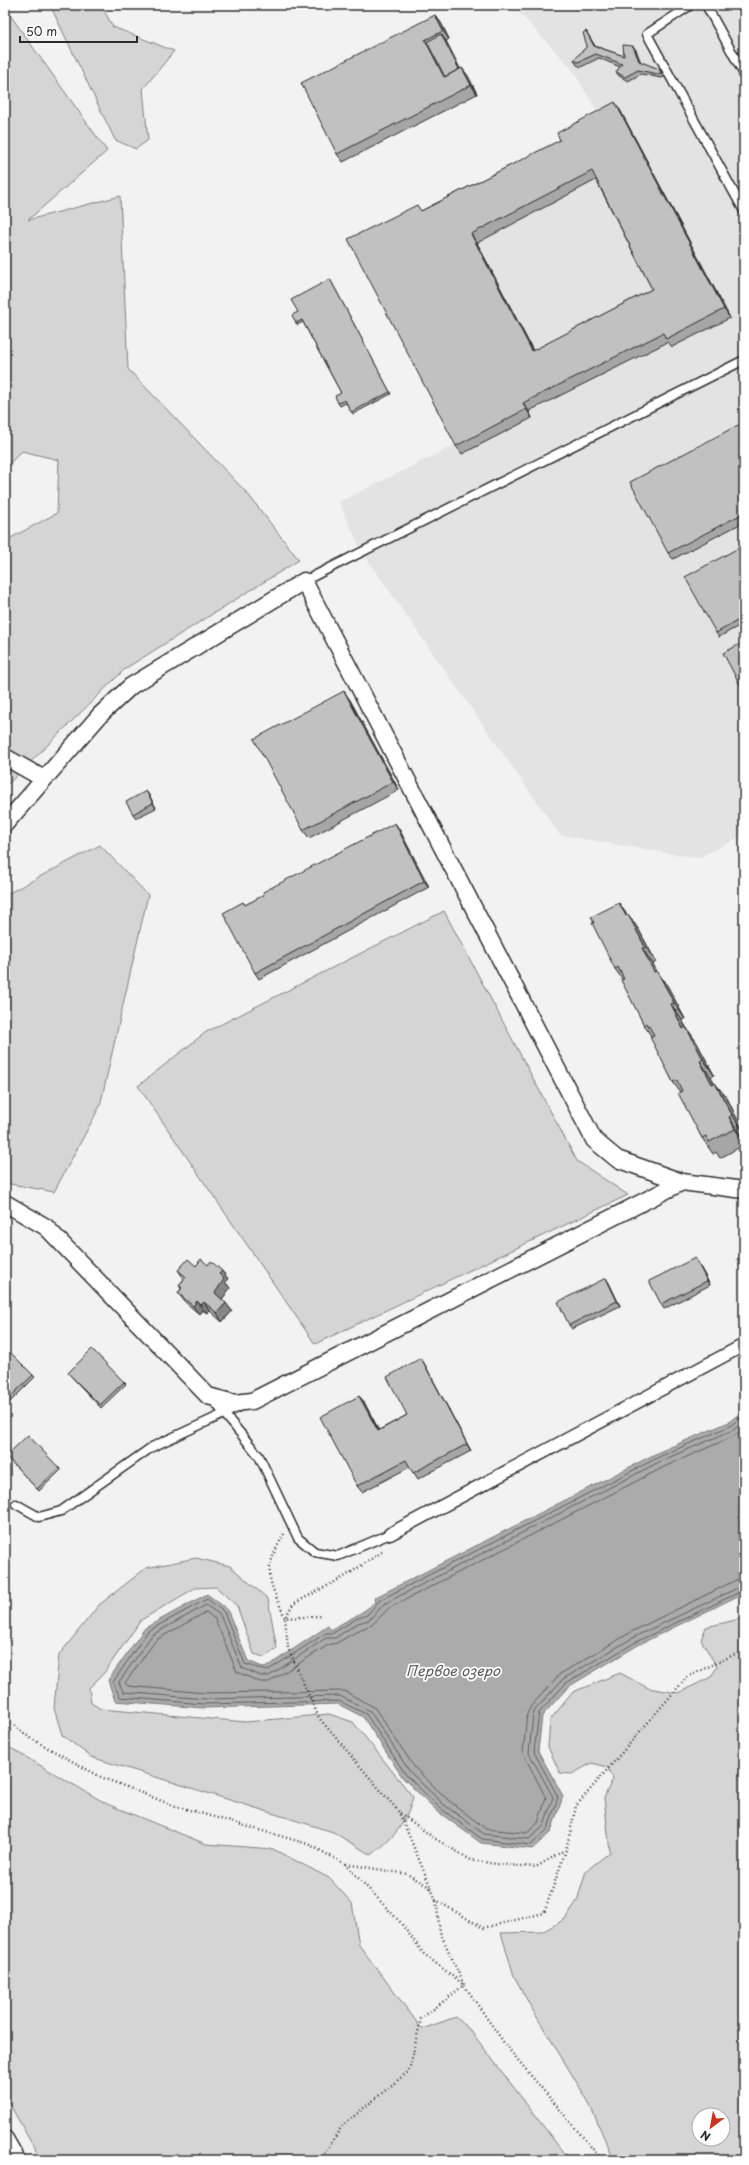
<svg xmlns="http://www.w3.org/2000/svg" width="749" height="2165" font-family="'Playpen Sans',sans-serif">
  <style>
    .built { fill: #e3e3e3 }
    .green { fill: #d5d5d5; stroke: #808080; fill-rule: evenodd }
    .water { fill: #ababab; stroke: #787878 }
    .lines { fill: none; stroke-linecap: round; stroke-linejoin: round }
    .shore { stroke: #5e5e5e; stroke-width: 1 }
    .service-casing { stroke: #2b2b2b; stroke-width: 11 }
    .pedestrian-casing { stroke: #2b2b2b; stroke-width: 15 }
    .minor-casing { stroke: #2b2b2b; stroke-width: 19 }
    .path { stroke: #2b2b2b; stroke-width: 2.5; stroke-dasharray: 1 3; stroke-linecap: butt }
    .service { stroke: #fff; stroke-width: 8 }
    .pedestrian { stroke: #fff; stroke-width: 12 }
    .minor { stroke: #fff; stroke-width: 16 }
    .wall { fill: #a6a6a6; stroke: #2b2b2b; fill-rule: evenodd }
    .shaded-wall { fill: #878787; stroke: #2b2b2b }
    .building { fill: #c1c1c1; stroke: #2b2b2b; fill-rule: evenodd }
    .labels { text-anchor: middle; stroke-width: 3.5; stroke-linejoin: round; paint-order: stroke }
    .water-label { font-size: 14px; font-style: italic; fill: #585858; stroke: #fff }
  </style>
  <rect width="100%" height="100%" fill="#f2f2f2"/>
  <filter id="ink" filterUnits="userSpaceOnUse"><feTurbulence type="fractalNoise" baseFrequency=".025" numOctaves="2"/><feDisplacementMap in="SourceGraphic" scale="8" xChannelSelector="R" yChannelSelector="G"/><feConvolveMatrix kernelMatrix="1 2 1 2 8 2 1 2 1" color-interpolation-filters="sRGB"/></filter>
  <g filter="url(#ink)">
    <path class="built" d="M512,5h232v830l-46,23 -138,-23 -198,-283 -23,-50 118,-58 -103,-197 212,-99 31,-37 -25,-42z"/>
    <path class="green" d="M50,5h51l12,22 61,24 -31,38 5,51 -12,9 -21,-9z
      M5,8l102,143 -79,69 92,-24 8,173 119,124 52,67 -173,108 -121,119v-246l52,-28 2,-53 -37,-9 -17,17z
      M100,845l48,50 -48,211 -46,86 -49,-9v-288z
      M444,911l133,250 51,34 -313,149 -177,-258 68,-54z
      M196,1558l34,8 38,33 9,50 -13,8 -10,-3 -17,-48 -21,-19 -21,1 -54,32 -37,53 -15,15 2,15 10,6 145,13 83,-8 24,8 60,75c-6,26 -21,43 -42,58l-38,-23 -242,-75 -29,-22 -8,-27 5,-53 40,-50 47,-37z
      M744,1618v542h-130l-26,-59 -56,-92 -18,-33 -13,-43 41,-1 23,-13 12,-18 9,-30 24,-19 -6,-54 9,-20 -6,-11 -15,-4 -20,11 -12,-1 -12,-26 2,-27 23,-28 47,-19 28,15 30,5 33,-16 6,-10 -16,-27 5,-13zM699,2115h24v24h-24z
      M5,1745l102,59 99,40 67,5 56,29 23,25 7,42 63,84 34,-12 14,13 99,130h-528l-36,-64z"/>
    <path class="water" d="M744,1410v183l-104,51 -72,43 -26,29 -4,35 25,45 -12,36 -19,17 -51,-6 -44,-32 -34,-33 -40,-61 -25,-13 -134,4 -89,-7 -7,-21 37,-52 62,-34 20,15 21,52 17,7 63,-42 3,4c15,-10 32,-16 44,-28l-1,-4 285,-146 70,-30z"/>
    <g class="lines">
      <path class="shore" d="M744,1415l-14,11 -69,30 -281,144 -13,15 -11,4 -23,14h-7l-59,38 -22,-7 -21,-52 -17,-13 -59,32 -35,51 7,15 84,7 135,-3 27,13 40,61 34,33 42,31 49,6 17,-16 10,-32 -24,-45 5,-39 27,-30 72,-42 106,-51
        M744,1422l-11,8 -70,30 -279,144 -15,16 -11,3 -23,15h-9l-57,38h-8l-19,-8 -22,-53 -14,-10 -54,30 -33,47 4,10 82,7 135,-3 30,15 40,61 33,32 41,30 45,5 15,-13 9,-29 -24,-44 4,-38 2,-5 28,-31 73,-43 108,-51
        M744,1429l-10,7 -68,30 -277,142 -17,17 -11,4 -24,14 -9,2 -59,37h-9l-23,-10 -22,-53 -9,-7 -50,28 -31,43 3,3 77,7 139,-2 30,16 41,61 32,31 39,30 41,4 11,-10 8,-25 -23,-45 4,-39 4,-8 29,-32 73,-43 103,-51 8,-1"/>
      <g class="service-casing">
        <path id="service" d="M691,5l-44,29 97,177
          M706,5l38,69
          M304,581l440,-221
          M213,1400l46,56 39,82 17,14 23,4 52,-22
          M16,1504l23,13 22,-6 91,-64 89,-41"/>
      </g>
      <g class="pedestrian-casing">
        <path id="pedestrian" d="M390,1534l354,-189"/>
      </g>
      <g class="minor-casing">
        <path id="minor" d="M5,757l39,22
          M5,824l95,-109 31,-29 173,-105 290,559 23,19 65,23 62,8
          M5,1203l41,24 162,169 26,7 18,-2 430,-219
          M5,2139l12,21"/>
      </g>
      <path class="path" d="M284,1534c-23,40 -15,44 1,84l36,-2
        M382,1552l-38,25 -51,27 -8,14 3,30 31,70 80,94 37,88 47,28 61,-15 22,-63 10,-44 111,-129 57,-27
        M5,1718l25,20 71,39 71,28 136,39 37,20 55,58 24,32 40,31 43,62 95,113
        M400,1813l34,25 37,22 25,4 40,3 29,-17
        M346,1864l61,10 24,14
        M320,2160l22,-34 67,-55 12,-52 43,-34 -24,-53 -4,-32"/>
      <use href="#service" class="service"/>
      <use href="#pedestrian" class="pedestrian"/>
      <use href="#minor" class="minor"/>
    </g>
    <path class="wall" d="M435,15l6,8 8,16 -3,2 14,28 2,-1 6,8 9,18 -134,68 -6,-8z
      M586,31l9,15 29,10 12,-6 4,12 19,7 5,8 -3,1 -20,-4 -13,7 -9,-5 -3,-4 4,-5 -21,-9 -18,9 -4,-2 -3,-5 13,-14z
      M620,110l110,208 -58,29 -4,-5 -139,69 3,7 -70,36 -6,-8 -35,-235zM596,180l56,109 -119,62 -56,-108z
      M330,279l61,115 -38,20 -7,-11 -6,3 -2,-3 3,-10 -38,-71 -6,3 -1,-2 2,-11z
      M744,422v100l-71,37 -5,-6z
      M744,545v78l-25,14 -3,-4z
      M350,700l49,90 -90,48 -6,-8z
      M149,795l7,13 -20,10 -3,-4z
      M399,829l30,58 -170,92 -4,-6 -12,-71 2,3z
      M627,915l12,15 17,32 -3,2 4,7 11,16 17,32 -3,1 4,7 11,16 17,32 -3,2 3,6 13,15 16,33 -3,2 4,8v4l-24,13 -4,-6 -3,2 -11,-16 -22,-46 -7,-10 -22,-46 -7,-11 -22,-46 -7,-10z
      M695,1258l3,5 12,22 -46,24 -3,-5z
      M208,1265l14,6 6,8 -3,3 5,6 -8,11 10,12 -10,11 -13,-12 -2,3 -5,-3 -3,4 -15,-13 -6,-8 3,-4 -2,-4 5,-6 -6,-9 18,-4z
      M609,1283l11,23 -48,23 -3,-4z
      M421,1358l4,7 46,86 -53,28 -8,-12 -48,25 -5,-6 2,-90 5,6 15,28 28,-15z
      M5,1359l28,16 2,2 -25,25 -5,-5z
      M68,1373l56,9 2,2 -25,24z
      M6,1456l53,12 2,2 -22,21z"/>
    <path class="shaded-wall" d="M435,15l6,8 8,16 -6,-8z
      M586,31l3,5 8,14 -3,-4z
      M441,34l5,7 19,37 -5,-6z
      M633,46l3,4 6,15 -3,-4z
      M462,68l6,8 9,18 -6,-9z
      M615,102l5,8 110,208 -6,-9z
      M471,234l6,9 61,117 -6,-9z
      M523,403l6,8 3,7 -6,-9z
      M344,691l6,9 49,90 -6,-8z
      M146,791l3,4 7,13 -3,-5z
      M395,823l4,6 30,58 -5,-6z
      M619,903l11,16 -4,-3z
      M628,914l11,16 17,32 -11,-15z
      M642,948l11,16 13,24 -12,-16z
      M657,971l11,16 17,32 -11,-16z
      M671,1004l11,16 12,24 -11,-15z
      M686,1027l11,16 17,32 -11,-16z
      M700,1061l11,16 12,23 -11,-16z
      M715,1083l12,15 16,33 -11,-16z
      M729,1117l11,16 4,9 -9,-13z
      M695,1258l3,5 12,22 -3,-4z
      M222,1271l6,8 -3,3 5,6 -9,13 -6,-8 4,-19z
      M606,1278l3,5 11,23 -3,-5z
      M197,1301l5,9 -3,4 -6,-8z
      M204,1302l5,8 -2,3 -6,-8z
      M226,1303l6,8 -10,11 -5,-9z
      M421,1358l4,7 46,86 -4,-7z
      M359,1396l5,6 18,35 -4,-6z"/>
    <path class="building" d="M435,15l8,16 -18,9 19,37 18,-9 9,17 -134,69 -36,-71z
      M586,31l8,15 30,10 -1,-11 10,1 6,15 20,8 2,4 -3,1 -20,-4 -13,7 -9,-5 6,-8 -26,-10 -18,8 -4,-2 13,-14 -4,-13z
      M441,34l18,35 -14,8 -18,-35z
      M615,102l109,207 -58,30 -3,-6 -140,70 3,6 -70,37 -108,-207 69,-34 4,6 139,-71 -3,-7zM592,171l60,118 -120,62 -61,-117z
      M330,279l60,113 -39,20 -6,-12 -7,3 -3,-7 6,-3 -39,-73 -6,3 -4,-8 6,-3 -7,-12z
      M744,422v91l-76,40 -38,-71z
      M744,545v72l-28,16 -31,-56z
      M744,642v50l-21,-39z
      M344,691l49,91 -90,48 -49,-91z
      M146,791l7,12 -20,11 -7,-12z
      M395,823l29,58 -169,92 -32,-60 20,-11 2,3 19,-10 -1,-3z
      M619,903l7,13 2,-2 17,33 -3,1 12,24 3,-1 17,32 -3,1 12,25 3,-2 17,32 -3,2 12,23 3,-1 17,32 -3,2 6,12 -26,13 -3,-6 -4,2 -24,-45 4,-2 -5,-11 -4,2 -23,-45 4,-2 -7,-12 -3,2 -23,-45 3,-1 -6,-12 -3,2 -23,-46h2l-3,-6z
      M744,1255v17l-7,-13z
      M695,1258l12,23 -46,23 -12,-23z
      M188,1259l8,7 5,-7 7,6 3,-4 11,10 -3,3 5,5 -9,14 11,10 -9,10 -13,-11 -3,3 -4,-4 -4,5 -15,-13 4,-5 -3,-3 7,-8 -8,-7z
      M606,1278l11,23 -48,24 -11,-23z
      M92,1349l32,33 -24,23 -32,-32z
      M11,1353l22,22 -25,24 -3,-3v-37z
      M421,1358l46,86 -54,29 -7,-13 -49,26 -37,-69 39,-21 19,35 29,-16 -20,-38z
      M28,1435l31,33 -22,21 -31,-33z"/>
  </g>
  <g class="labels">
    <g class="water-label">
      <text x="453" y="1676">Первое озеро</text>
    </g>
  </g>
  <rect width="749" height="2165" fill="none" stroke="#fff" stroke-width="20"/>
  <rect x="10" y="10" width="729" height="2145" fill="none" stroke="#2b2b2b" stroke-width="1.5" filter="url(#ink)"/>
  <g transform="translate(711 2127) rotate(212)"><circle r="19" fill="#ffffff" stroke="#aaaaaa"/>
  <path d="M0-3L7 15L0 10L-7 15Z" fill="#c8321e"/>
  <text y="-6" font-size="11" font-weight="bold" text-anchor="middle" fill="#2b2b2b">N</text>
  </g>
  <path d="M20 36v6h117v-6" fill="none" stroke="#2b2b2b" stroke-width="2"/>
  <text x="26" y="36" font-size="12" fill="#2b2b2b" stroke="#ffffff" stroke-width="3" paint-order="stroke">50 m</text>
</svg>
